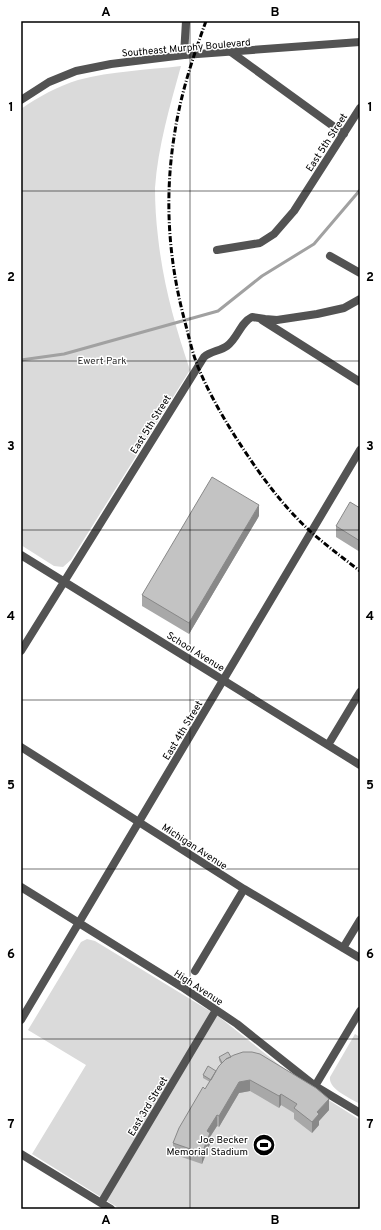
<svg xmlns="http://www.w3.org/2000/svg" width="381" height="1230" font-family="Overpass,sans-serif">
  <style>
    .green { fill: #dadada }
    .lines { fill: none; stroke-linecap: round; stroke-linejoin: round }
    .stream { stroke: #a1a1a1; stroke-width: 3 }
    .minor { stroke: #535353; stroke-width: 8 }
    .tertiary { stroke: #535353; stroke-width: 8 }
    .rail { stroke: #000; stroke-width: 3; stroke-dasharray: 6 2 1 2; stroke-linecap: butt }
    .wall { fill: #a8a8a8 }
    .shaded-wall { fill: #888 }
    .building { fill: #c3c3c3; stroke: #888 }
    .grid { fill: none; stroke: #000; stroke-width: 1; stroke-opacity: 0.55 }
    .labels { text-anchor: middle; stroke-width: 3; stroke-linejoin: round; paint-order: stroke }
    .street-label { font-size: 10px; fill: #000; stroke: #fff }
    .park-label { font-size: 10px; fill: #313131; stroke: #fff }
    .poi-label { font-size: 10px; fill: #000; stroke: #fff; text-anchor: end }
    .neatline { fill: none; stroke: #000; stroke-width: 1.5 }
    .grid-label { font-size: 13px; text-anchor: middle; font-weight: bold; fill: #000 }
  </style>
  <rect width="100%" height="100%" fill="#fff"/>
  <path class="green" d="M181,66c-11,40 -23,80 -26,122 0,16 1,33 3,49 5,46 17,89 32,133l-119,190 -8,7 -9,-1 -33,-21v-436c17,-12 37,-23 57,-29 34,-9 69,-10 103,-14z
    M87,939l8,2 123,75 84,67 58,37v89h-240l-88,-55 54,-89 -58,-35 53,-88z
    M355,1034l5,3v67c-10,-6 -32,-15 -30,-27z"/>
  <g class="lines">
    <path class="stream" d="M21,360l43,-6 154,-43 44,-35 52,-32 46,-54"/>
    <path class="minor" d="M231,52l113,82
      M184,55l2,-34
      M217,250l43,-7 14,-9 20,-23 66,-103
      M330,256l30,17
      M262,320l98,62
      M21,555l339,210
      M21,651l183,-294c7,-6 16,-6 23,-11 11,-8 13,-23 25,-29l13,2 12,1 40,-6 27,-6 16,-9
      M328,745l32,-53
      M21,747l223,142 116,69
      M21,887l161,100 55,37 78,62 45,27
      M343,948l17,-28
      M195,971l49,-82
      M315,1086l45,-75
      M21,1154l80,49
      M111,1209l-10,-6 115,-193"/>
    <path class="tertiary" d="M21,100l28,-18 27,-11 35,-7 73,-9 176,-13
      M21,1020l339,-570"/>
    <path class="rail" d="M206,21c-13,36 -25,72 -31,110 -11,65 -7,128 10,191 4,15 7,30 13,45 13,31 31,61 50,89 18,27 39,54 63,76 16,14 32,26 49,39"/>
  </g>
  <path class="wall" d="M360,508v44l-24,-15v-11z
    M259,516l-70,118 -47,-28v-11z
    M219,1057h12l98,53 -10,11v4l-7,8 -18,-14v-6l-13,-8 -2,3 -29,-17 -11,2 -20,34 -2,-1 -7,11v7l-8,20 -29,-10v-11l37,-61 -7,-4v-3l13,-4 5,-7 -2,-4z"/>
  <path class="shaded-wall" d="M259,505v11l-70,118v-11z
    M250,1080v11l-11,2 -20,34v-11l20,-34z
    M281,1094v11l-2,3v-12z
    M329,1099v11l-10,11v4l-7,8v-11l5,-10z
    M217,1115v11l-7,11v7l-8,20v-11l5,-22z"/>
  <path class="building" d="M212,477l47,28 -70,118 -47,-28z
    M350,502l10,6v33l-24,-15z
    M228,1052l3,5 -5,2 -4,4 -3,-6z
    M243,1052h9l8,2 56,34 13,11 -12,13 2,2 -7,8 -18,-14 3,-4 -16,-10 -2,2 -29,-16 -11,2 -20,34 -2,-1 -10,16 3,2 -8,20 -29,-10 6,-15 24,-41 2,2 14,-23 7,-7 8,-4z
    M208,1066l8,5 -5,9 -8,-5z"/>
  <path class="grid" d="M190,21v1188M21,191h339M21,361h339M21,530h339M21,700h339M21,869h339M21,1039h339"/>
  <defs>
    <g id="stadium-disc" transform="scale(1.15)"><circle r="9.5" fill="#000" stroke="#fff"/><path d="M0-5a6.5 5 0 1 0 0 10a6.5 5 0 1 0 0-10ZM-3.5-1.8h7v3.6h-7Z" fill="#fff"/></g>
  </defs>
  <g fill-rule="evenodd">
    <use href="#stadium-disc" x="264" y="1145"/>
  </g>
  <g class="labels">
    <g class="street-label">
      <text transform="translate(186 47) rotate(-5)" y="4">Southeast Murphy Boulevard</text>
      <text transform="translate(326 142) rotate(-57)" y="4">East 5th Street</text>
      <text transform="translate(150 424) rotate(-58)" y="4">East 5th Street</text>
      <text transform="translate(196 651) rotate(32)" y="4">School Avenue</text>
      <text transform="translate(182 730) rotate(-59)" y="4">East 4th Street</text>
      <text transform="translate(195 846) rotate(33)" y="4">Michigan Avenue</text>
      <text transform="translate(199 987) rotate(33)" y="4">High Avenue</text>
      <text transform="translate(147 1106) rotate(-59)" y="4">East 3rd Street</text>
    </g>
    <g class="park-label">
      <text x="102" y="364">Ewert Park</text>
    </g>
    <g class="poi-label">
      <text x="248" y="1143">Joe Becker<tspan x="248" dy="12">Memorial Stadium</tspan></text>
    </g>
  </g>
  <rect width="381" height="1230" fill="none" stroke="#ffffff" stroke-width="44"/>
  <rect x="22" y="22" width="337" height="1186" class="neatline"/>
  <g class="grid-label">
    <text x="106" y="16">A</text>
    <text x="275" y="16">B</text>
    <text x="11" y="111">1</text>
    <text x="370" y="111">1</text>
    <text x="11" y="281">2</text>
    <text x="370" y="281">2</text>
    <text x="11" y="450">3</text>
    <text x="370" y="450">3</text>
    <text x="11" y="620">4</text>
    <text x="370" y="620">4</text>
    <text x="11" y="789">5</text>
    <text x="370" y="789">5</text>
    <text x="11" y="958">6</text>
    <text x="370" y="958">6</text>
    <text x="11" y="1128">7</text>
    <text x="370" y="1128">7</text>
    <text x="106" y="1224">A</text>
    <text x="275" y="1224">B</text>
  </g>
</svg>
